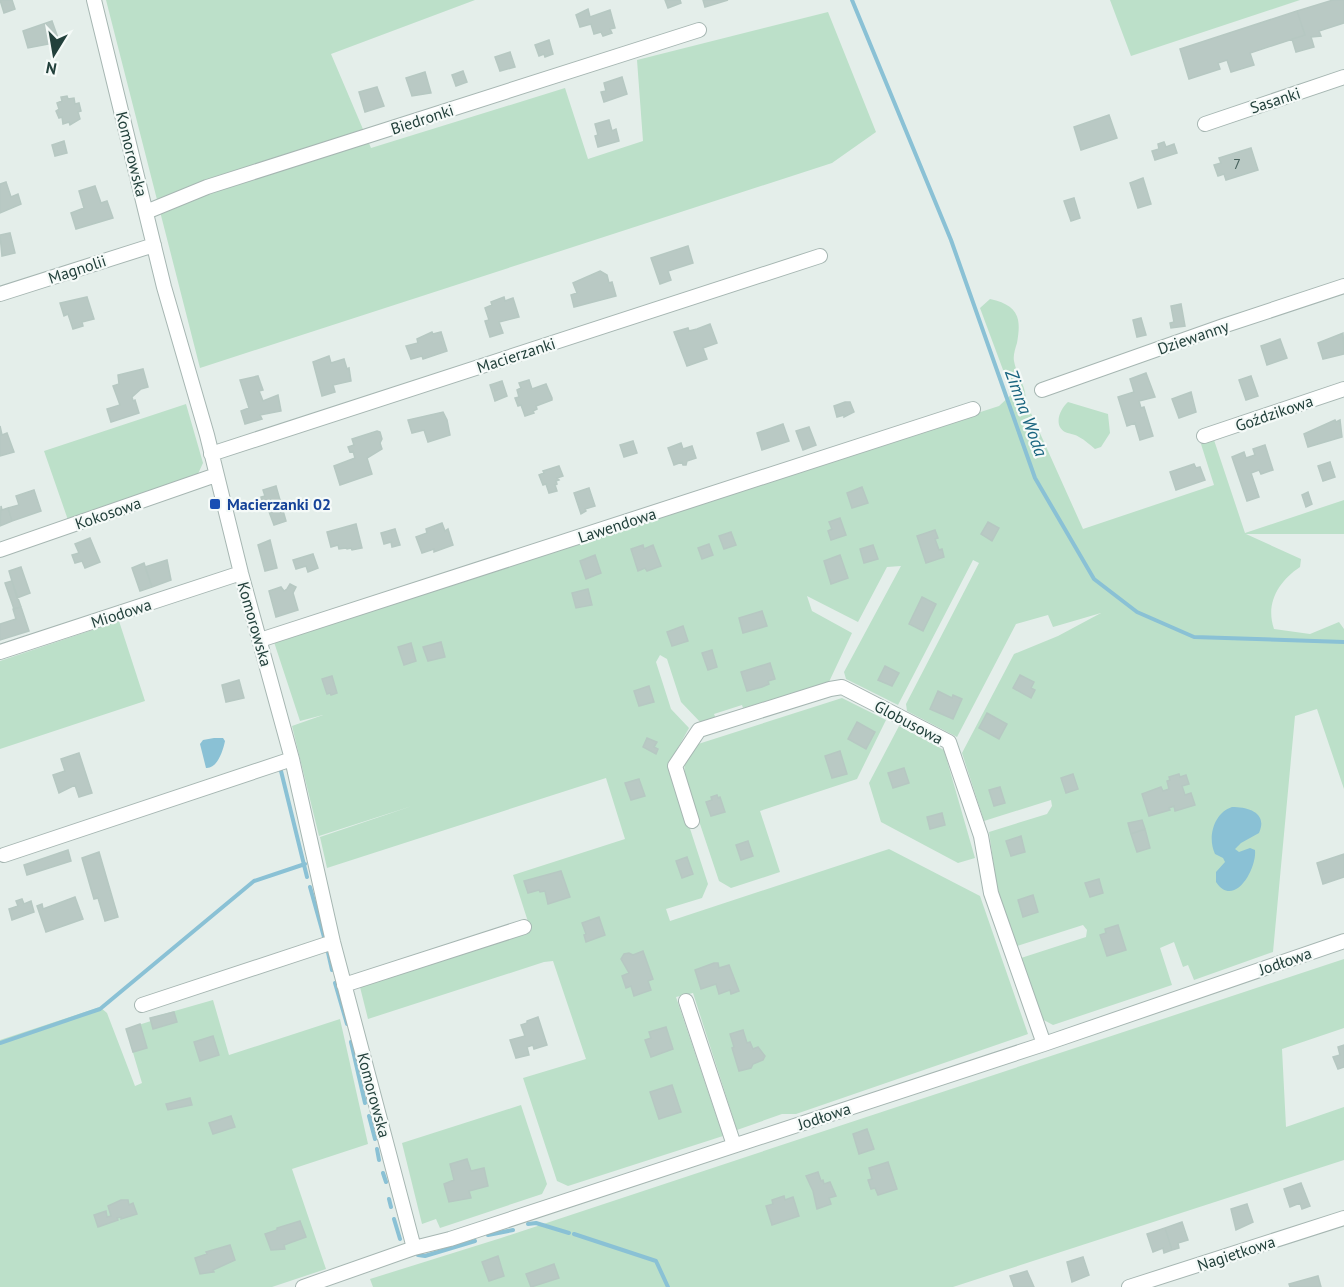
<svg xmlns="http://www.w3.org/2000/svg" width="1344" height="1287" font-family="'PT Sans',sans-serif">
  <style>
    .green { fill: #bce0c9 }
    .water { fill: #8ac1d5 }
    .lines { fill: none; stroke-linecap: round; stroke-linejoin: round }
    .stream { stroke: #8ac1d5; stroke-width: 4 }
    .building { fill: #b9c9c4; stroke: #b6c8c2; stroke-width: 1.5 }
    .minor-casing { stroke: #a6b6b2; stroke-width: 16 }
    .minor { stroke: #fff; stroke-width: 14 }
    .transit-dot { fill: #1a4fb4; stroke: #f5faf8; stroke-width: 2 }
    .labels { text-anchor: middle; stroke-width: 4.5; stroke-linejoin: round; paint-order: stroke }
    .number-label { font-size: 14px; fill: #48625d }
    .street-label { font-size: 16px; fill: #22403b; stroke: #f5faf8 }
    .transit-label { font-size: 16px; font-weight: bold; fill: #164399; stroke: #f5faf8; text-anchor: start }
    .water-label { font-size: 18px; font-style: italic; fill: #19647f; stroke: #f5faf8 }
  </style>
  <rect width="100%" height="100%" fill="#e4eeea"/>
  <path class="green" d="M106,0h369l-144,54 40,94 194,-60 23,71 55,-18 -6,-81 191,-48 48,120 -44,31 -632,205z
    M1110,0h190l-169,56z
    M990,299c27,6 32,17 27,44 -2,6 -4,13 -3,18 3,16 12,23 12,41l57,127 131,-44 -13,-41 13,-4 31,93 99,-33v34h-98l55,25 -1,8c-21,14 -35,36 -26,62l36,5 29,-12 5,7v160l-27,-80 -22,7 -22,236 -79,28 -6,-15 -5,2 -9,-25 -14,6 12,37 -119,40 -13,-7 -19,-60 65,-21 1,-7 -4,-5 -66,21 -20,-57 -8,-57 58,-18 5,-8 -1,-6 -67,21 -22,-68 52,-99 44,-18 43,-23 -48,14 -5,-12 -32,9 -59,113 -50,-26 -1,-7 73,-141 -6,-3 -75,145 -52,-26 -2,-7 57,-106 -14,1 -29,55 -51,-26 5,15 40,22 -24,51 -85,24 -1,-3 -28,9 2,5 -14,5 -21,-22 -14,-43 -7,-4 -4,7 15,47 18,19 -20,36 39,120 -6,14 -36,11 4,12 219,-72 91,47 48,138 -232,80h-14l-45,16 -44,-137 -17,4 47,139 -155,50 -11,-5 -34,-103 63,-19 -33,-98 -9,1 -176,57 -8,-32 171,-56 -18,-56 112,-36 -19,-61 -279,90 -7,-31 92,-31 -93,30 -27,-110 31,-11 -23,6 -26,-79 725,-236 13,-12 -32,-86z
    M1068,402l40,12 2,19 -9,14 -6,2c-5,-4 -10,-9 -16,-12 -4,-3 -9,-3 -14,-5 -12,-7 -5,-23 3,-30z
    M186,404l17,59 -6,13 -129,44 -24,-69z
    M119,621l26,80 -145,48v-88z
    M842,698l44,22 -29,59 -97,32 20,61 -49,16 -12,-7 -35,-105 1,-17 10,-14z
    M899,726l45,24 31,108 -17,5 -77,-41 -12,-39z
    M1344,959v69l-62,21 4,78 58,-20v53l-391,127h-580l-3,-8 131,-41z
    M213,1000l16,55 111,-36 28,125 -76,25 34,100 -54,18h-272v-247l100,-33 7,6 28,73 7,-3 -16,-54 25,-8 -1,-3z
    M521,1105l26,79 -5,10 -102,34 -4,-9 -14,5 -20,-81z"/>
  <path class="water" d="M214,738h9l2,3c-2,10 -8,28 -19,27l-6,-24 3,-4z
    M1232,807c17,0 36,6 27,26l-18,10 -6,6 4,3 11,-4 5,2c2,19 -21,59 -39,32v-10l9,-10 -2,-4 -8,-4c-8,-17 -1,-41 17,-47z"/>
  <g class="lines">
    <path class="stream" d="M852,0l99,240 84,238 59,101 43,33 57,25 150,5
      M281,771l26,106
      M310,887l14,50
      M327,948l5,22
      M335,983l12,41
      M351,1042l14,61
      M0,1043l100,-34 154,-128 51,-17
      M369,1116l6,23
      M377,1149l2,11
      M383,1173l3,9
      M389,1199l2,8
      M394,1219l6,20
      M528,1224l8,-1 33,10
      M574,1234l82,27 12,26
      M488,1235l25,-5
      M418,1255l7,1 50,-15"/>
  </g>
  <path class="building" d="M0,0h12l3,9 -11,4z
    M665,0h15l1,3 -13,5z
    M703,0h25l-23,7z
    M1333,0h11v23l-25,8 2,5 -10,1 3,10 -18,5 -4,-13 13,-4 -8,-24z
    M588,9l2,8 20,-7 5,18 -5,1 2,4 -9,3 -2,-4 -7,2 -3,-10 -11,3 -4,-12z
    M1297,11l8,24 -55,18 4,12 -23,7 -4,-12 -9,3 2,6 -31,10 -9,-30z
    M52,21l6,17 -9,3v3l-21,4 -5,-17z
    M549,40l4,14 -8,3 -1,-3 -5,2 -4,-11z
    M510,52l5,15 -15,4 -5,-14z
    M463,71l4,11 -11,4 -4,-11z
    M425,72l6,21 -19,3 -6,-18z
    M622,77l5,17 -23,8 -3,-10 5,-1 -2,-8z
    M377,87l7,19 -19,6 -6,-20z
    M67,96l1,3 6,-1 1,6 4,-1 2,8 -3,1 2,7 -10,6 -1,-3 -6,2 -1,-7 -3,1 -3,-7 3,-2 -2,-6 5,-2 -1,-4z
    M1109,115l8,23 -36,12 -7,-23z
    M609,120l3,11 4,-2 3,12 -21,6 -3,-11 3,-1 -3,-11z
    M64,141l3,12 -12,3 -3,-11z
    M1164,142l2,5 8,-3 3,9 -22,7 -3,-9 7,-2 -1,-5z
    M1251,148l7,22 -32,10 -2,-6 -6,2 -4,-11 7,-2 -2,-5z
    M1143,178l8,26 -13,4 -8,-25z
    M6,182l5,15 7,-3 3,10 -21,9v-29z
    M95,186l6,17 6,-2 6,17 -37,11 -5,-16 13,-5 -5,-17z
    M1074,198l6,20 -9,3 -7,-20z
    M10,233l5,20 -13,3 -2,-21z
    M688,246l5,17 -25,8 3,9 -11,4 -9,-26z
    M600,271l7,4 2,8 3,-1 4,14 -42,11 -3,-12 6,-2 -4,-10z
    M87,297l7,22 -12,3 1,4 -10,3 -5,-15 -4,2 -4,-13z
    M504,297l1,4 8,-3 6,19 -20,5 4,11 -13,4 -5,-16 4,-1 -4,-12 7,-3 -1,-3z
    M1181,304l4,22 -14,2 -1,-5 4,-1 -3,-16z
    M1141,318l5,17 -9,2 -4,-17z
    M710,324l7,19 -14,5 4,11 -20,7 -13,-34 14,-4 1,3 8,-2z
    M432,332l1,2 8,-2 6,19 -24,8 -1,-3 -11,3 -5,-13 12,-3 -1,-4z
    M1343,333l1,21 -21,5 -5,-16z
    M1280,339l7,19 -20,7 -6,-19z
    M329,356l2,7 13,-4 3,10 2,-1 2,13 -18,4 2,7 -13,4 -9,-34z
    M143,369l5,18 -7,2 -9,8 1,4 2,-1 4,13 -28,9 -4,-13 13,-4 -7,-19 6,-2 -1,-9z
    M1146,373l9,24 -16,4 2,7 3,-1 9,29 -13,4 -5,-17 -8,3 -9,-29 16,-5 -4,-13z
    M258,376l5,14 -4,1 4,10 15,-6 3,16 -21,4 2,4 -17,5 -4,-13 8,-3 -9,-28z
    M1251,376l7,20 -12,4 -7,-20z
    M529,380l3,9 14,-5 6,14v2l-16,6 1,3 -4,2 1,2 -9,3 -4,-11 -3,1 -3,-8 4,-1 -2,-7 4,-2 -2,-5z
    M502,381l5,15 -12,5 -5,-16z
    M1191,392l5,20 -17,6 -7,-19z
    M845,402h5l4,10 -10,5v-2l-7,2 -3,-11z
    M443,412l4,8 3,15 -22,7 -4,-12 -12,3 -4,-13z
    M1335,420l1,2 4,-2 2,17 -34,10 -4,-13z
    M783,424l6,17 -27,9 -5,-17z
    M0,426l2,9 5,-2 7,19 -14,4z
    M809,427l7,18 -13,5 -7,-19z
    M377,431l3,1 2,7 -2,4 2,6 -15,9 5,16 -32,11 -6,-19 21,-8 -2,-7 -3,1 -2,-5 6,-2 -2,-6z
    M633,441l4,12 -13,4 -4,-12z
    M681,443l2,6 9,-3 4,12 -9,3 -1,4h-3l-1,-3 -8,3 -6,-17z
    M1265,445l8,25 -12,4 -2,-4 -8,3 8,24 -12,4 -15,-44 12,-5 2,6 9,-3 -2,-6z
    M1330,462l5,15 -12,4 -5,-15z
    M1194,464l2,4 4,-1 5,13 -29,10 -6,-18z
    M559,466l4,10 -6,2 2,2 -3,1 1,3 -2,1 2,6 -8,2 -3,-9 -3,1 -4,-10 5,-2 -1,-2z
    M276,486l10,35 -12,4 -6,-16 -4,1 -3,-13 4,-1 -2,-6z
    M862,487l6,16 -16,5 -5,-15z
    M589,488l6,18 -10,3 1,2 -5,3 -7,-21z
    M34,490l7,21 -29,10 -4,-13 11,-3 -3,-9z
    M1308,492l4,12 -6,3 -4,-12z
    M1,506l1,4 6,-2 4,13 -12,5z
    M840,518l6,17 -15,5 -3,-9 4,-2 -3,-7z
    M988,522l11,6 -7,13 -11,-7z
    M442,523l3,8 3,-2 5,16 -19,7v-3l-12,4 -6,-16 11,-4 -1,-4z
    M356,524l6,24 -10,2 -1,-2 -4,1 -1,-1 -7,1 -1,-4 -7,2 -4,-15z
    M395,529l5,16 -8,2 -1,-5 -7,2 -3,-11z
    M935,530l3,8 -3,1 4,11 3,-1 2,8 -18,6 -9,-27z
    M731,532l5,13 -12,4 -5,-13z
    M90,538l10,24 -15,6 -3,-7 -7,2 -3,-8 7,-2 -4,-9z
    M270,540l7,28 -12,3 -7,-26z
    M709,544l4,11 -11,4 -4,-11z
    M643,545l1,4 9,-4 8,21 -14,5 -2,-3 -7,3 -7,-22z
    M873,545l5,14 -14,4 -4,-14z
    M313,554l5,14 -10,4 -2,-6 -10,3 -3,-9z
    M595,555l6,18 -15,6 -6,-18z
    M840,555l8,23 -17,6 -7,-23z
    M167,560l4,20 -19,7 -7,-20z
    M144,563l8,24 -12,4 -8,-23z
    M21,567l9,26 -13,5 -8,-27z
    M12,581l9,26 -7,2 -9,-26z
    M290,584l6,3 -3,6 5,17 -22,7 -7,-26 12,-4 3,4 3,-2z
    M588,589l4,16 -16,3 -4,-15z
    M922,597l14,7 -13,27 -14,-7z
    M21,607l8,24 -29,9v-16l16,-5 -3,-10z
    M762,611l5,15 -24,7 -4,-15z
    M683,626l5,15 -16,5 -5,-14z
    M441,642l4,15 -17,4 -5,-14z
    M411,643l5,18 -12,4 -6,-18z
    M712,650l5,17 -9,3 -6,-17z
    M770,663l5,16 -7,2 1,3 -7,3 -15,4 -6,-19z
    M885,666l14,7 -7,13 -14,-6z
    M1020,675l14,7 -3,6 4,2 -4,8 -18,-10z
    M332,676l5,17 -6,2 -1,-2 -3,1 -5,-15z
    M239,680l5,18 -18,4 -4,-17z
    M649,686l5,16 -15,4 -5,-15z
    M938,691l14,7 1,-3 9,4 -9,20 -23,-10z
    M987,713l20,11 -8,15 -20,-11z
    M857,722l18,10 -9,17 -18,-10z
    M647,738l10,4 -3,5 4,2 -2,5 -13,-7z
    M840,751l7,23 -15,4 -7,-22z
    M79,753l13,40 -13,4 -4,-12 -16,8 -6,-18 12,-4 -4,-12z
    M904,768l5,15 -16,5 -5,-15z
    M1073,774l5,15 -12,4 -5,-15z
    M1179,774l1,3 6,-2 3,9 -7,2 3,9 6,-2 4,12 -20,6 -1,-5 -5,2 1,2 -21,6 -7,-22 19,-7 2,4 6,-2 -2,-8 3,-1 -1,-3z
    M639,779l6,17 -14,4 -6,-17z
    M1000,787l5,16 -11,3 -5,-16z
    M717,795l1,3 2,-1 5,15 -14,4 -5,-14 6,-2 -1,-3z
    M942,813l3,12 -15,4 -3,-12z
    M1142,820l3,9 -14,5 -3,-11z
    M1145,829l5,19 -13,4 -6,-18z
    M1021,836l4,16 -14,4 -5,-15z
    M748,841l5,15 -12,4 -5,-15z
    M68,850l3,11 -44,14 -3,-10z
    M99,852l19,65 -13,4 -7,-23 -4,1 -12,-41z
    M1344,854v23l-21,7 -6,-21z
    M687,857l6,17 -11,4 -6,-17z
    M561,871l9,26 -22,7 -3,-13 -5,1 -1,-2 -11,3 -4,-12z
    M1099,879l4,14 -13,4 -5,-14z
    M1033,895l5,17 -15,5 -5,-17z
    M75,897l8,22 -37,13 -9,-26 5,-2 1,5z
    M22,899l2,5 7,-3 3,11 -22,8 -3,-11 9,-3 -2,-5z
    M599,917l6,18 -19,7 -2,-7 2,-1 -4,-11z
    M1118,925l8,25 -19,6 -7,-21 6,-2 -1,-4z
    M643,951l10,28 -5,2 3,9 -17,6 -3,-10 -5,2 -4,-12 7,-3 -8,-14 3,-5 5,-1 4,2z
    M714,963h4l1,5 10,-3 10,26 -8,3 -1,-4 -11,4 -3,-10 -15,5 -6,-19z
    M174,1012l3,10 -24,7 -3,-11z
    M538,1017l9,28 -13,4 -1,-4 -6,2 2,8 -13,3 -6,-18 15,-4 -4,-11 6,-2v-2z
    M140,1024l7,24 -14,4 -7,-23z
    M666,1027l7,22 -22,8 -6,-17 6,-2 -2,-6z
    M743,1030l4,13 3,-1 3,7 5,-2 7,9 -2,4 -10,4 -2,4 -12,3 -7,-23 2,-1 -4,-13z
    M213,1036l6,19 -19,6 -6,-19z
    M1344,1045v22l-6,2 -5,-12 7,-2 -2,-8z
    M672,1085l9,27 -22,7 -9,-27z
    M190,1098l2,7 -24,5 -2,-6z
    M231,1116l4,11 -22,7 -4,-11z
    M867,1129l7,20 -15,5 -6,-20z
    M467,1159l4,12 13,-3 4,18 -19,5 2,7 -22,4 -5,-18 10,-4 -4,-16z
    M888,1162l9,27 -19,6 -3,-7 -4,1 -3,-9 4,-1 -3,-11z
    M818,1172l3,9 2,-1 1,4 6,-2 6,14 -7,2 2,6 -14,5 -4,-18 -7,-15z
    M1301,1183l9,23 -8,3 -2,-6 -10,4 -6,-18z
    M784,1196l1,4 8,-3 6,19 -27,9 -6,-19 7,-2 -1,-4z
    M121,1200h7l1,5 4,-2 4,11 -16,5v-2l-4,1 1,2 -20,7 -4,-12 12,-4 1,6 4,-1 -3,-10z
    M1247,1204l6,18 -17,8 -5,-21z
    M300,1221l6,16 -22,8 1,4 -14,1 -6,-16 12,-4v-2z
    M1182,1222l6,18 -10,3 1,5 -7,2 -7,-22z
    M1165,1228l7,22 -8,3 -1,-5 -10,4 -6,-18z
    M230,1245l5,15 -22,10 1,2 -14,2 -5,-16 12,-4 -1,-2z
    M498,1256l6,20 -15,5 -7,-19z
    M1083,1257l6,18 -17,7 -5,-20z
    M554,1264l5,14 -28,9 -5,-13z
    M1027,1271l7,16h-20l-4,-11z
    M1318,1276l3,11h-31l-1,-3z"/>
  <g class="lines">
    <g class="minor-casing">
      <path id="minor" d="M94,0l70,287 43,148 34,138 51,186 41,183 81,306
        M1205,124l139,-47
        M146,212l61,-25 492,-157
        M0,294l154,-49
        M1042,390l181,-64 121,-40
        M1204,436l140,-47
        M211,454l609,-198
        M0,550l216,-75
        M260,640l713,-231
        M0,652l241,-79
        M692,821l-17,-55 24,-36 131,-41 12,-2 107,55 32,94 10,57 53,151
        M4,855l288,-96
        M344,985l180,-58
        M686,1001l48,144
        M142,1005l191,-63
        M303,1287l111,-39 36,-9 594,-195 300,-103
        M1129,1287l215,-69"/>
    </g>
    <use href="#minor" class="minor"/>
  </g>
  <rect class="transit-dot" x="209" y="498" width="12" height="12" rx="3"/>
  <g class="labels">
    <g class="number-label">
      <text x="1237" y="169">7</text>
    </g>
    <g class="street-label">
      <text transform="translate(1275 100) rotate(-18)" y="6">Sasanki</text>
      <text transform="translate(422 119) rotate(-18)" y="6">Biedronki</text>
      <text transform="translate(132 154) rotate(76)" y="6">Komorowska</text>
      <text transform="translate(77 269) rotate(-18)" y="6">Magnolii</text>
      <text transform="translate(1193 337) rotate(-19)" y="6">Dziewanny</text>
      <text transform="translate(516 355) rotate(-18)" y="6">Macierzanki</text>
      <text transform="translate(1274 413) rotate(-19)" y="6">Goździkowa</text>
      <text transform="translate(108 513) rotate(-19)" y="6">Kokosowa</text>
      <text transform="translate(617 525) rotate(-18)" y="6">Lawendowa</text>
      <text transform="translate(121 613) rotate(-18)" y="6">Miodowa</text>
      <text transform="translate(255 624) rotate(74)" y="6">Komorowska</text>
      <text transform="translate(909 722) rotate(28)" y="6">Globusowa</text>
      <text transform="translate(1285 961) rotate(-19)" y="6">Jodłowa</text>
      <text transform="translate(374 1095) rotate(75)" y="6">Komorowska</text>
      <text transform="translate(824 1116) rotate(-18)" y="6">Jodłowa</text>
      <text transform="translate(1236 1253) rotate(-18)" y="6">Nagietkowa</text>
    </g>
    <g class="transit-label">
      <text x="227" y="510">Macierzanki 02</text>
    </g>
    <g class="water-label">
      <text transform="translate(1026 413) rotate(70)" y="6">Zimna Woda</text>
    </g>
  </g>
  <g transform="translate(54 54) rotate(191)" stroke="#f5faf8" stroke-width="4.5" paint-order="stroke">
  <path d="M0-4.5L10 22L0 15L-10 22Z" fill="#22403b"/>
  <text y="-9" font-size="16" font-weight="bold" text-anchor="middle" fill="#22403b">N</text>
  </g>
</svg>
